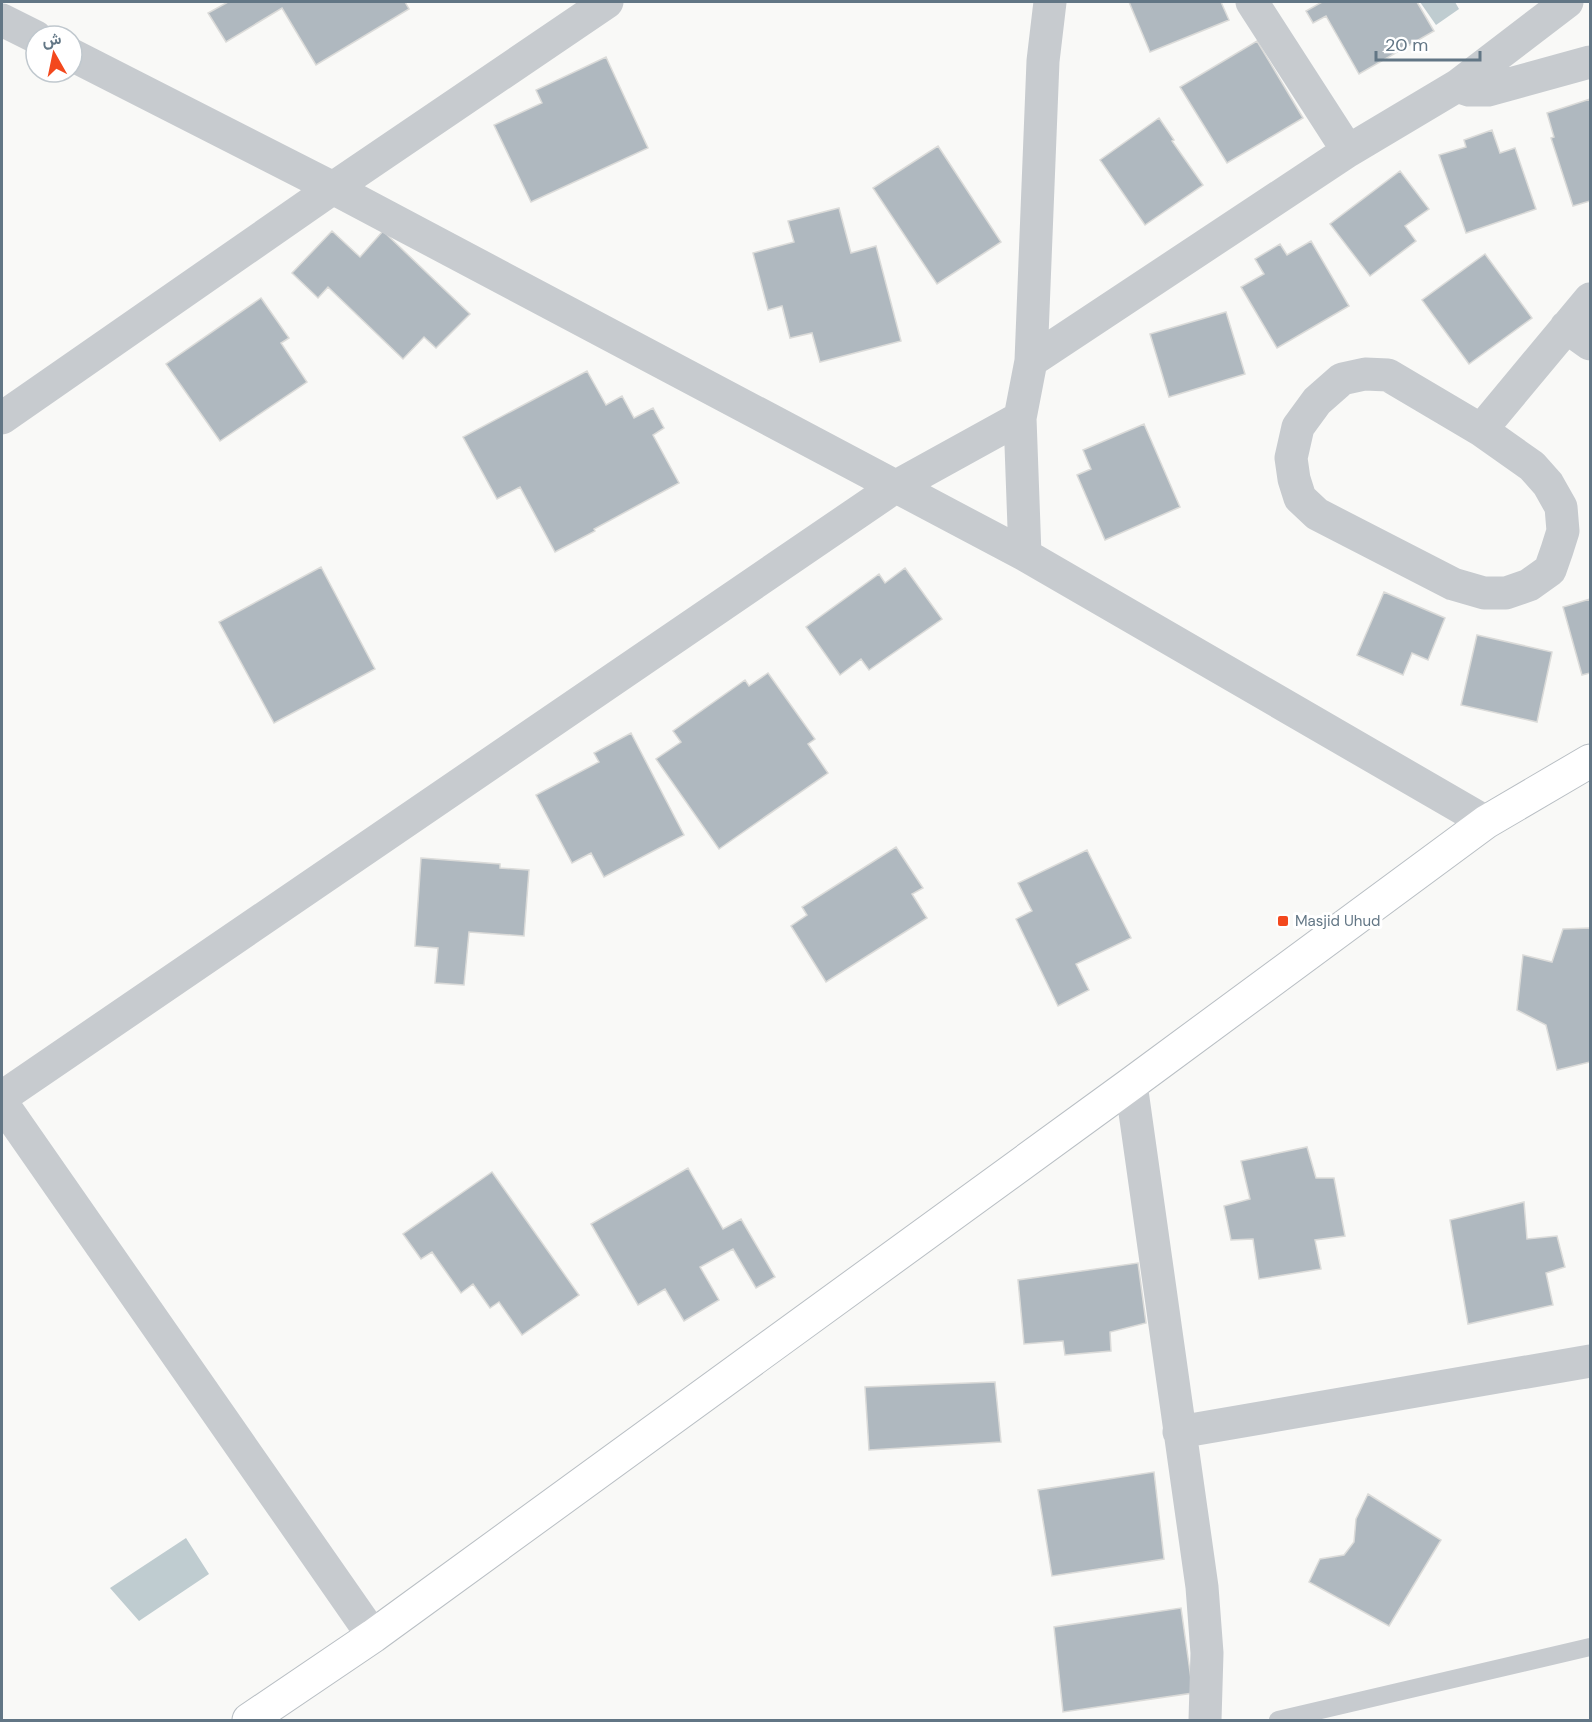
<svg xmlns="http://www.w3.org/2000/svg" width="1592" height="1722" font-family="'DM Sans',Vazirmatn,sans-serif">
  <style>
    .water { fill: #bfccd0 }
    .building { fill: #afb8bf; stroke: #dbdbd9; stroke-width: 1.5 }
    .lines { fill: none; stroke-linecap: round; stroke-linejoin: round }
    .secondary-casing { stroke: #b9bfc4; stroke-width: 35 }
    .service { stroke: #c7cbcf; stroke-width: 18 }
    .minor { stroke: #c7cbcf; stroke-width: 33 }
    .secondary { stroke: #fff; stroke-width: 33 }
    .poi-dot { fill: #f3481d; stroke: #fff; stroke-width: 2 }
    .labels { text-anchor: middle; stroke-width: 6; stroke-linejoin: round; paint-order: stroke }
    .poi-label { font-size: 15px; fill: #627685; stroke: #fff; text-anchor: start }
  </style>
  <rect width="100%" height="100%" fill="#f9f9f7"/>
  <path class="water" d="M1420,2h35l4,7 -23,16z
    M186,1538l23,36 -70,47 -29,-33z"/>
  <path class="building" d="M228,2h177l4,7 -93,56 -34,-57 -56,34 -18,-29z
    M1129,2h92l8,18 -79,32z
    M1322,2h95l17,29 -75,43 -33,-58 -13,7 -7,-12z
    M1257,41l46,77 -76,45 -47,-76z
    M606,57l42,91 -117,54 -37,-77 48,-22 -6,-13z
    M1590,99v102l-17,5 -22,-68 3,-1 -7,-24z
    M1159,118l15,22 -2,1 31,44 -58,40 -45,-65z
    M1492,130l8,23 15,-5 21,61 -70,24 -27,-78 27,-8 -2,-7z
    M938,146l63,96 -64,42 -64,-96z
    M1400,171l29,38 -24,17 11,15 -46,35 -40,-52z
    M839,208l12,45 25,-7 25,95 -81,21 -8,-29 -22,5 -8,-32 -14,4 -15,-57 41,-11 -6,-21z
    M332,231l28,26 23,-26 87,83 -34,34 -12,-11 -21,22 -75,-72 -10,11 -26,-25z
    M1311,241l38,65 -72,42 -36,-61 23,-13 -9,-15 25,-15 7,11z
    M1485,254l47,64 -63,46 -47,-64z
    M261,298l28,40 -8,5 26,39 -87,59 -54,-77z
    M1226,312l19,62 -76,23 -19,-63z
    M587,371l19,34 16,-9 12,22 19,-10 11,20 -11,7 26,48 -85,46 1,2 -40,21 -35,-65 -23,12 -34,-62z
    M1144,424l36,83 -75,33 -28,-65 14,-6 -8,-19z
    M321,567l54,102 -101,54 -55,-101z
    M905,568l37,51 -73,51 -8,-11 -21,16 -34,-48 73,-53 6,9z
    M1384,592l61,26 -17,42 -16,-7 -9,22 -46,-20z
    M1590,599v74l-8,2 -19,-68z
    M1477,635l75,17 -15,70 -76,-17z
    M768,673l47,66 -7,5 20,29 -109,76 -63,-90 25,-17 -8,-11 72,-51 4,6z
    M631,733l53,102 -80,42 -13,-24 -19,10 -36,-68 63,-33 -5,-9z
    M896,847l27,41 -11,6 15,24 -101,64 -35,-56 16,-11 -5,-8z
    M1087,850l44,88 -55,26 13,26 -31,16 -42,-87 16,-8 -14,-28z
    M421,858l79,6v4l29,2 -5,66 -55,-4 -5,53 -29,-2 3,-35 -23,-2z
    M1590,928v134l-33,8 -11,-45 -29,-15 6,-55 29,7 11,-33z
    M1307,1147l9,31h18l11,58 -30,4 6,29 -62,10 -6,-40 -22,1 -7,-34 26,-7 -9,-38z
    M688,1168l35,61 18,-10 34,58 -19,11 -23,-39 -33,18 19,33 -35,21 -19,-32 -27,16 -47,-81z
    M492,1172l87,123 -57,40 -23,-33 -9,6 -17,-24 -12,9 -29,-41 -11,7 -18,-25z
    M1524,1202l3,37 30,-3 8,31 -19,6 7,32 -85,19 -18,-104z
    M1138,1263l8,60 -36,9 1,19 -46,4 -2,-14 -39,3 -6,-64z
    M995,1382l6,60 -132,8 -4,-63z
    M1154,1472l10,87 -112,17 -14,-86z
    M1368,1494l73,46 -52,86 -80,-44 11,-23 24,-4 10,-13 2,-23z
    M1181,1608l12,85 -130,19 -9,-85z"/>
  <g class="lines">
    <g class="secondary-casing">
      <path id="secondary" d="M249,1720l124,-84 758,-552 355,-262 104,-61"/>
    </g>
    <path class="service" d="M1278,1720l312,-73"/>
    <path class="minor" d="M1252,2l96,149
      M2,20l34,17
      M72,55l261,133 692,367 461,267
      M1457,86l12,4h19l102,-28
      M1566,327l24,17
      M1031,361l317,-210 109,-65 110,-84
      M1365,374l23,1 93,55 51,36 16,18 13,23 2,24 -6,19 -7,20 -21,15 -23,8h-22l-31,-9 -136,-70 -17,-16 -6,-19 -3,-21 7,-31 19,-26 25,-22z
      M2,418l331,-230 274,-186
      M1481,430l109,-131
      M1025,555l-5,-137 11,-57 12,-300 7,-59
      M1131,1084l71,503 5,66 -2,67
      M2,1097l893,-610 125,-69
      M2,1103l371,533
      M1179,1432l411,-71"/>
    <use href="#secondary" class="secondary"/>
  </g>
  <rect class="poi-dot" x="1277" y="915" width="12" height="12" rx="3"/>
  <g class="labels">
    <g class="poi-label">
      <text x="1295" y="926">Masjid Uhud</text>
    </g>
  </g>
  <rect width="1592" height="1722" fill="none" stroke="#627685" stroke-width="6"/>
  <g transform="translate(54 54) rotate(351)"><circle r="28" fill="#ffffff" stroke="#c0c8ce" stroke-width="1.5"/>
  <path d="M0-4.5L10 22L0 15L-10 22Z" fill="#f3481d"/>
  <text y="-9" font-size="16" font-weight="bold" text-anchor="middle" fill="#627685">ش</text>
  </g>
  <path d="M1376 51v9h104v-9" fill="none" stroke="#627685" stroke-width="3"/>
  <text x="1385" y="51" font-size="18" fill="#627685" stroke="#ffffff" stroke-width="4.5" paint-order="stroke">20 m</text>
</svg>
